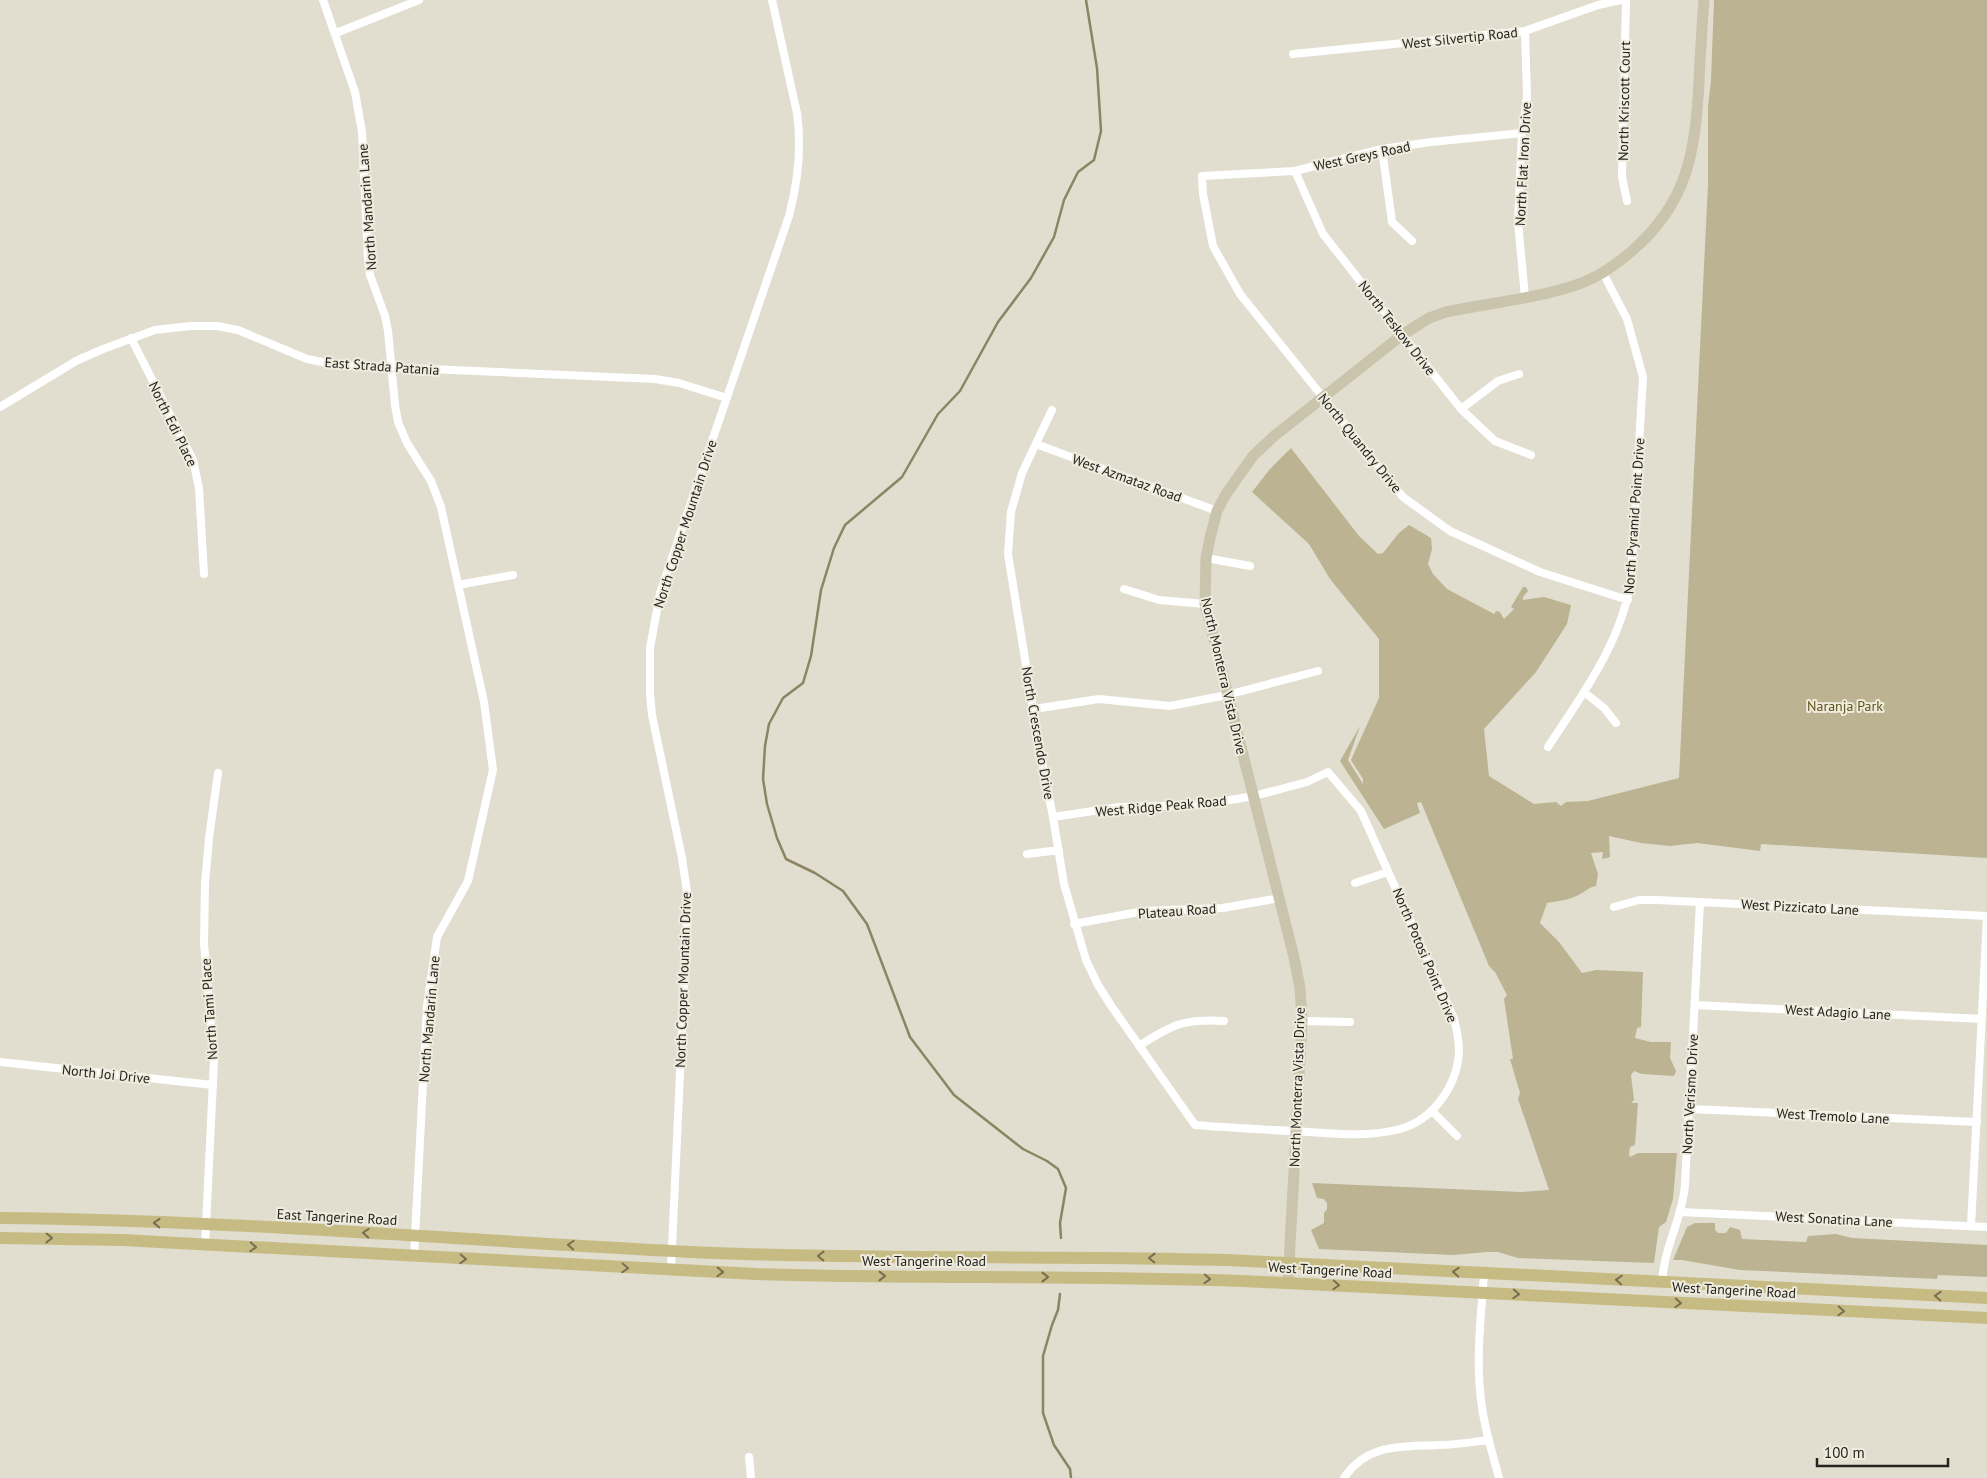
<svg xmlns="http://www.w3.org/2000/svg" width="1987" height="1478" font-family="'PT Sans',sans-serif">
  <style>
    .green { fill: #bbb391 }
    .lines { fill: none; stroke-linecap: round; stroke-linejoin: round }
    .stream { stroke: #8c8462; stroke-width: 2.5 }
    .street { stroke: #fff; stroke-width: 8 }
    .secondary { stroke: #c9c4ab; stroke-width: 11 }
    .primary { stroke: #c7bb84; stroke-width: 12 }
    .oneway { stroke: #766f51 }
    .labels { text-anchor: middle; stroke-width: 4; stroke-linejoin: round; paint-order: stroke }
    .street-label { font-size: 14px; fill: #24231e; stroke: #efecde }
    .park-label { font-size: 14px; fill: #5e5216; stroke: #efecde }
  </style>
  <rect width="100%" height="100%" fill="#e1ded0"/>
  <path class="green" d="M1714,0h273v858l-226,-14 -1,7 -63,-8 -27,3 -29,-3 -32,-7 1,21 -8,2 1,-7 -12,1 7,21 -2,12c-6,1 -9,4 -14,7 -11,7 -23,8 -35,10l-7,20 19,19 23,31 14,-3 47,2 -2,55 -4,1 -2,10 16,4h20l-1,16 6,13 -2,5 -32,-2 -8,-3 -3,4 3,25 -3,3h7l-3,42 -5,2 -1,8 1,2 8,-4h39l-4,46 -7,23 -7,5 -5,36 -136,-5 -20,-6h-11l-34,3 -134,-6 -8,-19 13,-7v-10l3,-4v-6l-3,-4 -7,-1 -5,-15 209,9 28,-2 -31,-91 2,-6 -10,-34h3l-9,-60 3,-4 -12,-23 -6,-6 -68,-164 -4,1 3,10 -36,16 -44,-68 20,-35 -12,34 15,24v-5l-12,-19 28,-62v-59l-49,-60 -21,-35 -57,-52 18,-23 21,-21 68,88 19,18 5,-1 16,-20 10,-8 22,13 1,11 -4,15 5,10 14,15 47,25 2,-3 4,1 4,7 10,-10 -3,-2 12,-20h3l2,4 -5,6v3l21,-3 27,8 -4,19 -31,48 -52,57 5,47 45,28 22,-2 5,4 5,-4 22,-1 91,-23 29,-594v-77l3,-27z
    M1695,1223h20v7l3,3h8l4,-6 10,3 2,9 64,3 2,-6 28,-2 16,4 135,7v32l-49,-2 -1,4 -197,-9 -58,-10h-9l14,-33z"/>
  <g class="lines">
    <path class="stream" d="M1061,1238l-1,-15 6,-35 -8,-19 -11,-8 -24,-12 -69,-54 -44,-58 -43,-113 -24,-33 -28,-18 -29,-14 -9,-21 -10,-34 -4,-25 2,-33 4,-22 14,-26 20,-15 8,-27 10,-66 13,-42 11,-23 57,-48 36,-63 22,-23 38,-69 33,-44 23,-41 10,-37 14,-28 16,-12 7,-29 -4,-63 -11,-68
      M1060,1294l-2,16 -6,15 -9,31v57l11,32 16,24 1,9"/>
    <path class="street" d="M323,0l32,92 7,40 6,127 2,16 15,41 3,15 7,74 3,17 9,21 24,38 10,26 43,195 9,68 -25,111 -31,56 -10,69 -13,250
      M1626,0l-4,177 5,24
      M336,33l83,-33
      M1293,54l232,-23 73,-26 23,-5
      M1522,133l-91,9 -49,7 -87,22 -93,5 1,18 10,52 27,48 163,203 47,34 90,41 88,28
      M1382,149l10,73 20,19
      M1295,171l28,63 138,175 34,32 36,14
      M1525,297l-7,-75 4,-89 5,-37 -2,-65
      M131,338l62,122 6,28 5,86
      M0,407l76,-46 27,-12 52,-19 35,-4h27l21,4 69,29 30,6 318,14 24,4 48,15
      M1461,409l37,-28 21,-7
      M1052,410l-30,63 -11,39 -3,42 31,192 14,71 11,67 22,76 12,25 14,22 83,118c38,3 76,5 114,7 30,2 61,5 91,-3 33,-9 57,-43 59,-77 0,-11 -2,-22 -5,-33l-93,-208 -33,-39 -21,10 -53,14 -54,9 -80,2 -67,10
      M1036,444l181,67
      M1206,558l44,8
      M458,585l55,-10
      M1124,589l35,11 46,4
      M1584,692l20,16 12,15
      M1034,709l65,-10 71,7 57,-11 91,-24
      M1548,747c34,-52 74,-105 83,-168l12,-202 -16,-58 -24,-46
      M1027,854l32,-4
      M1355,883l33,-11
      M1614,907l25,-7h18l330,16
      M1074,924l70,-13 79,-3 57,-10
      M1695,1005l287,14
      M1302,1021l48,1
      M1139,1046c32,-21 46,-28 85,-25
      M0,1062l213,23
      M1690,1109l287,13
      M1432,1111l25,25
      M1681,1212l306,15
      M1971,1226l16,-309
      M205,1245l9,-184 -10,-118 1,-60 4,-45 9,-65
      M671,1270l17,-371 -6,-41 -30,-143 -2,-21v-46l10,-55 129,-377c9,-34 13,-67 8,-103l-25,-113
      M1484,1274c-3,43 -9,90 -2,133 3,24 11,48 17,71
      M1662,1283c2,-37 20,-63 23,-98l15,-283
      M749,1457l2,21
      M1344,1478c23,-35 58,-31 94,-33 17,0 34,-3 51,-5"/>
    <path class="secondary" d="M1288,1283l14,-262 -2,-33 -6,-31 -89,-353 1,-46 4,-20 7,-27 9,-17 27,-38 20,-19 129,-102 27,-17 17,-6c43,-9 88,-13 130,-27 22,-7 40,-20 57,-35 55,-48 62,-98 66,-167 1,-28 3,-55 5,-83"/>
    <path class="primary" d="M0,1218c239,2 477,24 715,35 170,7 341,2 512,7l760,38
      M0,1238l122,2 634,34c163,5 325,1 487,7l744,37"/>
  </g>
  <defs><path id="oneway-chevron" d="M-2-3.5L2.5 0L-2 3.5" fill="none" stroke-width="1.6" stroke-linecap="round" stroke-linejoin="round" transform="scale(1.25)"/></defs>
  <g class="oneway">
    <use href="#oneway-chevron" transform="translate(157 1223) rotate(-178)"/>
    <use href="#oneway-chevron" transform="translate(366 1233) rotate(-177)"/>
    <use href="#oneway-chevron" transform="translate(49 1238) rotate(1)"/>
    <use href="#oneway-chevron" transform="translate(571 1245) rotate(-177)"/>
    <use href="#oneway-chevron" transform="translate(253 1247) rotate(3)"/>
    <use href="#oneway-chevron" transform="translate(821 1256) rotate(-179)"/>
    <use href="#oneway-chevron" transform="translate(1152 1258) rotate(-179)"/>
    <use href="#oneway-chevron" transform="translate(463 1259) rotate(3)"/>
    <use href="#oneway-chevron" transform="translate(625 1268) rotate(3)"/>
    <use href="#oneway-chevron" transform="translate(720 1272) rotate(2)"/>
    <use href="#oneway-chevron" transform="translate(1456 1272) rotate(-177)"/>
    <use href="#oneway-chevron" transform="translate(882 1276)"/>
    <use href="#oneway-chevron" transform="translate(1045 1277)"/>
    <use href="#oneway-chevron" transform="translate(1207 1279) rotate(2)"/>
    <use href="#oneway-chevron" transform="translate(1619 1280) rotate(-177)"/>
    <use href="#oneway-chevron" transform="translate(1336 1285) rotate(3)"/>
    <use href="#oneway-chevron" transform="translate(1516 1294) rotate(3)"/>
    <use href="#oneway-chevron" transform="translate(1938 1296) rotate(-177)"/>
    <use href="#oneway-chevron" transform="translate(1678 1303) rotate(3)"/>
    <use href="#oneway-chevron" transform="translate(1841 1311) rotate(3)"/>
  </g>
  <g class="labels">
    <g class="street-label">
      <text transform="translate(1460 38) rotate(-6)" y="5">West Silvertip Road</text>
      <text transform="translate(1624 101) rotate(-89)" y="5">North Kriscott Court</text>
      <text transform="translate(1362 156) rotate(-12)" y="5">West Greys Road</text>
      <text transform="translate(1523 164) rotate(-87)" y="5">North Flat Iron Drive</text>
      <text transform="translate(367 207) rotate(-94)" y="5">North Mandarin Lane</text>
      <text transform="translate(1397 328) rotate(52)" y="5">North Teskow Drive</text>
      <text transform="translate(382 366) rotate(4)" y="5">East Strada Patania</text>
      <text transform="translate(173 424) rotate(64)" y="5">North Edi Place</text>
      <text transform="translate(1360 443) rotate(51)" y="5">North Quandry Drive</text>
      <text transform="translate(1127 478) rotate(20)" y="5">West Azmataz Road</text>
      <text transform="translate(1634 516) rotate(-86)" y="5">North Pyramid Point Drive</text>
      <text transform="translate(685 524) rotate(-72)" y="5">North Copper Mountain Drive</text>
      <text transform="translate(1224 676) rotate(77)" y="5">North Monterra Vista Drive</text>
      <text transform="translate(1038 733) rotate(80)" y="5">North Crescendo Drive</text>
      <text transform="translate(1161 806) rotate(-5)" y="5">West Ridge Peak Road</text>
      <text transform="translate(1800 907) rotate(3)" y="5">West Pizzicato Lane</text>
      <text transform="translate(1177 911) rotate(-4)" y="5">Plateau Road</text>
      <text transform="translate(1425 955) rotate(67)" y="5">North Potosi Point Drive</text>
      <text transform="translate(683 980) rotate(-88)" y="5">North Copper Mountain Drive</text>
      <text transform="translate(209 1009) rotate(-94)" y="5">North Tami Place</text>
      <text transform="translate(1838 1012) rotate(3)" y="5">West Adagio Lane</text>
      <text transform="translate(429 1019) rotate(-85)" y="5">North Mandarin Lane</text>
      <text transform="translate(106 1074) rotate(6)" y="5">North Joi Drive</text>
      <text transform="translate(1297 1087) rotate(-88)" y="5">North Monterra Vista Drive</text>
      <text transform="translate(1690 1094) rotate(-87)" y="5">North Verismo Drive</text>
      <text transform="translate(1833 1116) rotate(3)" y="5">West Tremolo Lane</text>
      <text transform="translate(337 1217) rotate(3)" y="5">East Tangerine Road</text>
      <text transform="translate(1834 1219) rotate(3)" y="5">West Sonatina Lane</text>
      <text x="924" y="1266">West Tangerine Road</text>
      <text transform="translate(1330 1270) rotate(3)" y="5">West Tangerine Road</text>
      <text transform="translate(1734 1290) rotate(3)" y="5">West Tangerine Road</text>
    </g>
    <g class="park-label">
      <text x="1845" y="711">Naranja Park</text>
    </g>
  </g>
  <path d="M1817 1458v8h131v-8" fill="none" stroke="#24231e" stroke-width="2.5"/>
  <text x="1824" y="1458" font-size="15" fill="#24231e" stroke="#efecde" stroke-width="4" paint-order="stroke">100 m</text>
</svg>
